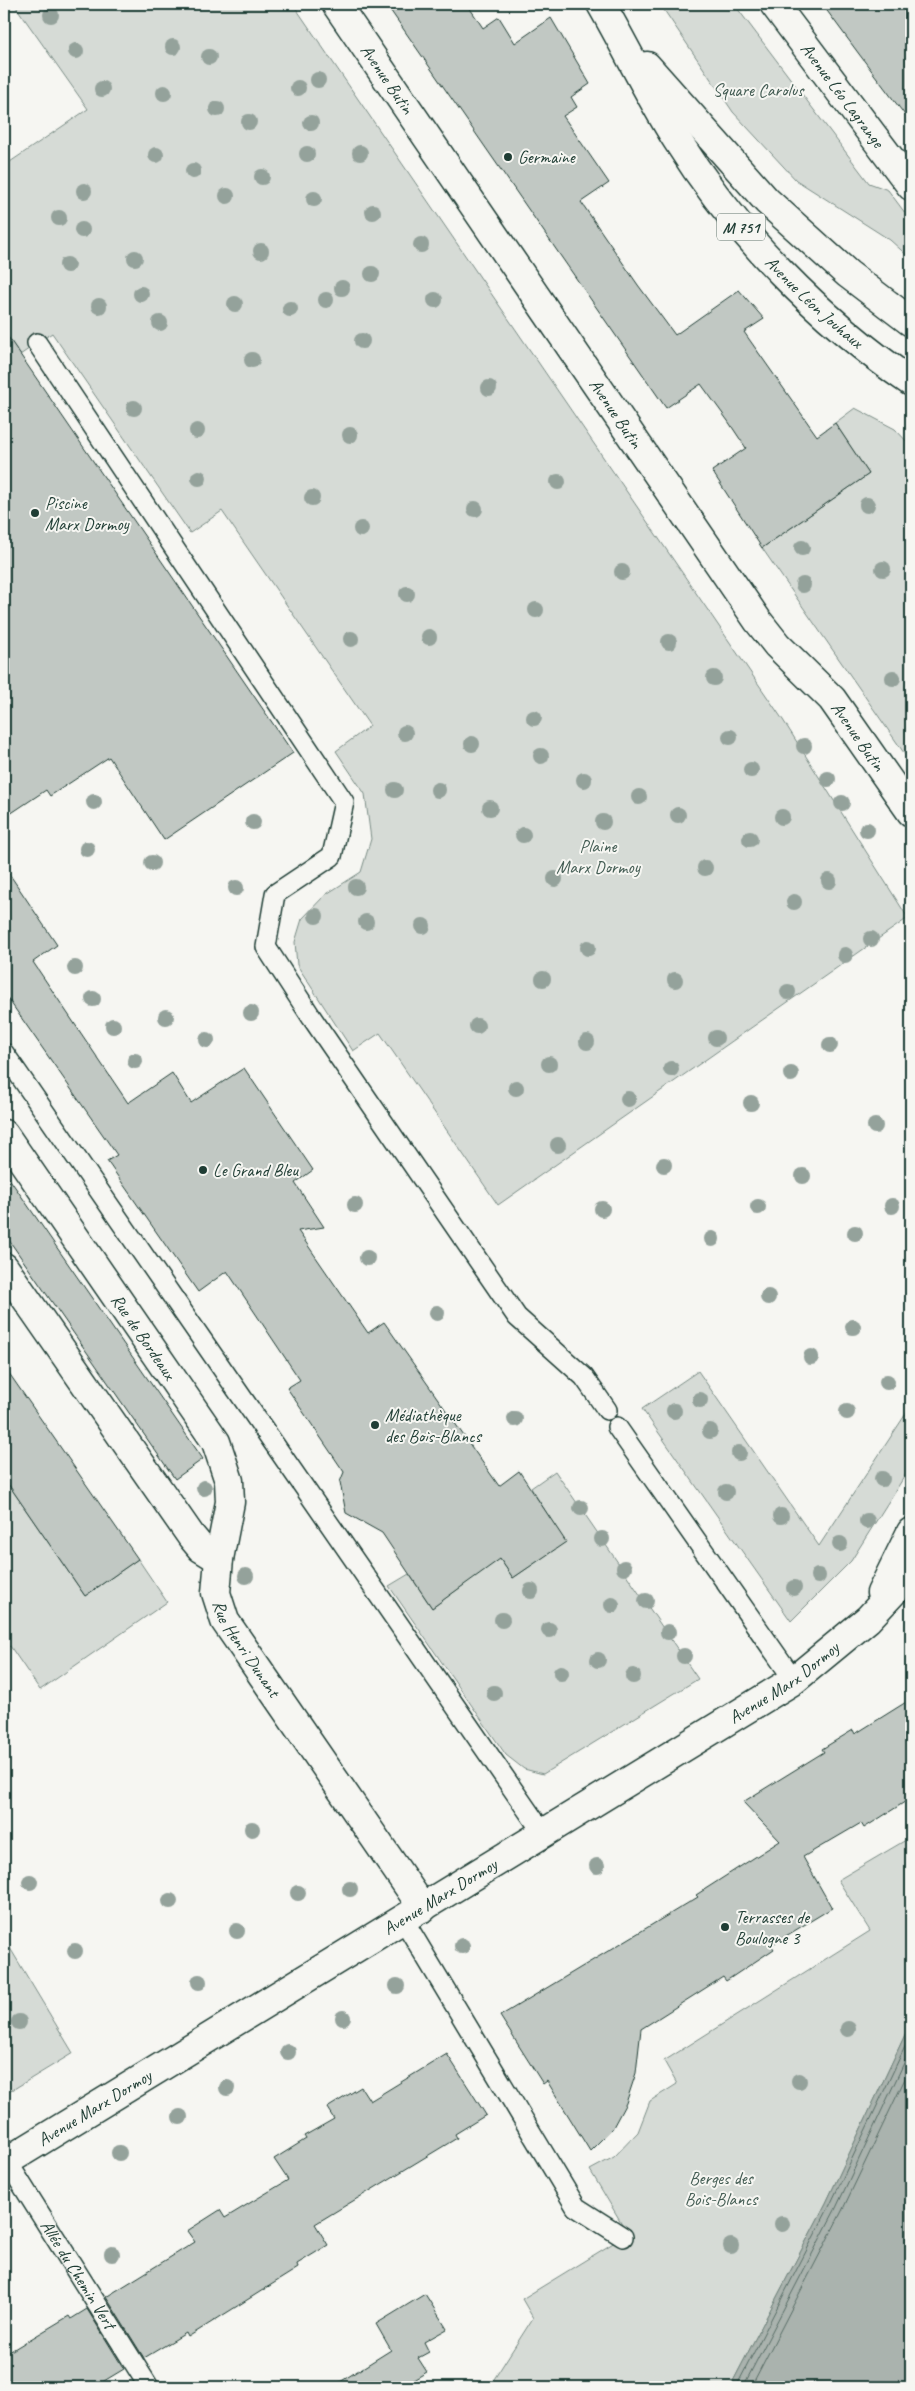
<svg xmlns="http://www.w3.org/2000/svg" width="915" height="2391" font-family="Caveat,sans-serif">
  <style>
    .green { fill: #d6dbd6; stroke: #7a8c85 }
    .water { fill: #aab3ae; stroke: #72847d }
    .lines { fill: none; stroke-linecap: round; stroke-linejoin: round }
    .shore { stroke: #576c65; stroke-width: 1 }
    .building { fill: #c1c8c3; stroke: #1f3d34 }
    .lane-casing { stroke: #1f3d34; stroke-width: 22 }
    .street-casing { stroke: #1f3d34; stroke-width: 31 }
    .primary-casing { stroke: #1f3d34; stroke-width: 31 }
    .lane { stroke: #f6f6f2; stroke-width: 19 }
    .street { stroke: #f6f6f2; stroke-width: 28 }
    .primary { stroke: #f6f6f2; stroke-width: 28 }
    .tree { fill: #94a29b }
    .poi-dot { fill: #1f3d34; stroke: #f6f6f2; stroke-width: 2 }
    .labels { text-anchor: middle; stroke-width: 4; stroke-linejoin: round; paint-order: stroke }
    .shield { fill: #f6f6f2; stroke: #60746d; stroke-width: 1 }
    .shield-label { font-size: 16px; font-weight: bold; fill: #1f3d34 }
    .street-label { font-size: 18px; fill: #1f3d34; stroke: #f6f6f2 }
    .park-label { font-size: 18px; fill: #445d54; stroke: #f6f6f2 }
    .poi-label { font-size: 18px; fill: #1f3d34; stroke: #f6f6f2; text-anchor: start }
  </style>
  <rect width="100%" height="100%" fill="#f6f6f2"/>
  <filter id="ink" filterUnits="userSpaceOnUse"><feTurbulence type="fractalNoise" baseFrequency=".02" numOctaves="2"/><feDisplacementMap in="SourceGraphic" scale="10" xChannelSelector="R" yChannelSelector="G"/><feConvolveMatrix kernelMatrix="1 2 1 2 8 2 1 2 1" color-interpolation-filters="sRGB"/></filter>
  <g filter="url(#ink)">
    <path class="green" d="M14,4h279l490,716 125,198 -410,287 -118,-172 -27,18 -56,-86 -2,-23 7,-23 23,-24 36,-23 10,-33 -6,-45 -29,-43 34,-25 -148,-215 -32,22 -138,-200 -32,22 -16,-24v-165l84,-57z
      M660,4h74l135,179 19,7 23,31v38l-21,-19 -94,-60 -63,-68z
      M855,408l40,21 16,17v317l-149,-215 107,-74 -34,-51z
      M698,1371l121,175 92,-140v60l-60,95 -60,60 -149,-212z
      M555,1471l143,208 -155,95 -19,-5 -18,-14 -117,-169 20,-12 23,34 33,-24 12,-58 36,52 52,-36 -34,-54z
      M4,1478l81,118 53,-37 29,43 -127,88 -30,-44 -6,4z
      M911,1837v185l-85,181 -96,184h-241l44,-69 -11,-19 106,-65 -38,-64 24,-13 24,-25 12,-31 27,-17 -13,-23 206,-130 -32,-51z
      M4,1938l69,115 -69,42z"/>
    <path class="water" d="M911,2022v365h-181l96,-184z"/>
    <g class="lines">
      <path class="shore" d="M736,2387l94,-182 81,-171
        M743,2387l93,-179 75,-160
        M751,2387l91,-176 69,-145"/>
    </g>
    <path class="building" d="M386,4h81l16,24 16,-11 16,26 36,-25 39,66 -19,13 6,10 -14,9 46,67 -28,19 57,83 37,50 64,-45 25,29 -20,13 73,104 18,-13 34,51 -107,74 -50,-77 34,-23 -18,-27 -27,-37 -35,24z
      M822,4h89v119l-52,-69z
      M4,331l289,422 -129,87 -55,-83 -59,39 -4,-6 -42,28z
      M4,866l53,79 -24,17 95,141 44,-30 19,30 53,-35 69,102 -18,13 29,44 -26,4 70,102 16,-11 115,164 20,-15 47,71 -53,36 -13,-19 -68,49 -50,-75 -36,-20 -6,-31 4,-10 -57,-84 13,-8 -73,-109 -29,21 -91,-131 10,-6 -113,-162z
      M4,1171l199,288 -28,20 -171,-246z
      M4,1366l134,193 -53,37 -81,-118z
      M911,1699v99l-47,30 -3,-5 -58,34 29,51 -61,37 3,4 -48,32 -3,-4 -82,52 -5,44 -10,30 -14,26 -22,22 -43,-70 -4,3 -43,-68 198,-119 -2,-2 84,-54 -37,-39 81,-50 -2,-3 31,-19 2,4z
      M447,2054l39,61 -31,19 2,4 -142,86 13,21 -31,19 1,4 -110,69 -2,-4 -42,25 -38,-61 89,-55 -8,-11 33,-21 5,8 63,-38 -14,-21 32,-20 -2,-3 30,-17 -7,-11 34,-21 9,14z
      M425,2294l22,35 -23,13 5,10 -11,6 9,14 -26,15h-69l59,-37 -15,-26z
      M87,2309l37,60 -30,18h-90v-32l65,-39 2,3z"/>
    <g class="lines">
      <g class="lane-casing">
        <g id="lane">
          <path d="M37,343l307,459 -12,54 -57,38 -9,53 46,71 205,299 67,60 23,33"/>
          <path d="M4,1053l539,780"/>
          <path d="M617,1427l177,253"/>
          <path d="M403,1919l173,288 47,30"/>
          <path id="s1" d="M7,2161l142,226"/>
        </g>
      </g>
      <g class="street-casing">
        <g id="street">
          <path id="s2" d="M336,4l422,617 19,24 55,54 79,113"/>
          <path id="s3" d="M774,4l137,182"/>
          <path id="s4" d="M4,1134l212,308 13,39 1,21 -11,57 -3,34 9,28 198,287"/>
          <path d="M4,1267l187,269 10,12 18,11"/>
          <path d="M881,1593l30,-61"/>
          <path id="s5" d="M4,2163l790,-483 74,-61 43,-46"/>
        </g>
      </g>
      <g class="primary-casing">
        <g id="primary">
          <path id="s6" d="M601,4c26,45 48,92 76,136 59,94 142,179 234,242"/>
          <path d="M647,66l120,135 81,73 63,48"/>
        </g>
      </g>
      <use href="#lane" class="lane"/>
      <use href="#street" class="street"/>
      <use href="#primary" class="primary"/>
    </g>
    <g class="tree">
      <circle cx="51" cy="15" r="8"/>
      <circle cx="173" cy="47" r="8"/>
      <circle cx="76" cy="51" r="8"/>
      <circle cx="209" cy="57" r="8"/>
      <circle cx="318" cy="80" r="8"/>
      <circle cx="298" cy="88" r="8"/>
      <circle cx="102" cy="89" r="8"/>
      <circle cx="164" cy="93" r="8"/>
      <circle cx="217" cy="109" r="8"/>
      <circle cx="249" cy="122" r="8"/>
      <circle cx="311" cy="123" r="8"/>
      <circle cx="360" cy="153" r="8"/>
      <circle cx="307" cy="154" r="8"/>
      <circle cx="156" cy="155" r="8"/>
      <circle cx="193" cy="171" r="8"/>
      <circle cx="262" cy="177" r="8"/>
      <circle cx="84" cy="191" r="8"/>
      <circle cx="227" cy="196" r="8"/>
      <circle cx="314" cy="199" r="8"/>
      <circle cx="373" cy="212" r="8"/>
      <circle cx="59" cy="218" r="8"/>
      <circle cx="82" cy="230" r="8"/>
      <circle cx="421" cy="245" r="8"/>
      <circle cx="261" cy="251" r="8"/>
      <circle cx="135" cy="258" r="8"/>
      <circle cx="67" cy="265" r="8"/>
      <circle cx="372" cy="274" r="8"/>
      <circle cx="342" cy="288" r="8"/>
      <circle cx="141" cy="294" r="8"/>
      <circle cx="326" cy="300" r="8"/>
      <circle cx="435" cy="300" r="8"/>
      <circle cx="235" cy="304" r="8"/>
      <circle cx="99" cy="306" r="8"/>
      <circle cx="290" cy="309" r="8"/>
      <circle cx="160" cy="323" r="8"/>
      <circle cx="362" cy="341" r="8"/>
      <circle cx="252" cy="360" r="8"/>
      <circle cx="489" cy="388" r="8"/>
      <circle cx="134" cy="408" r="8"/>
      <circle cx="197" cy="431" r="8"/>
      <circle cx="350" cy="435" r="8"/>
      <circle cx="199" cy="478" r="8"/>
      <circle cx="558" cy="482" r="8"/>
      <circle cx="312" cy="498" r="8"/>
      <circle cx="867" cy="505" r="8"/>
      <circle cx="475" cy="509" r="8"/>
      <circle cx="361" cy="529" r="8"/>
      <circle cx="802" cy="548" r="8"/>
      <circle cx="883" cy="569" r="8"/>
      <circle cx="622" cy="572" r="8"/>
      <circle cx="803" cy="585" r="8"/>
      <circle cx="407" cy="594" r="8"/>
      <circle cx="536" cy="610" r="8"/>
      <circle cx="429" cy="637" r="8"/>
      <circle cx="351" cy="639" r="8"/>
      <circle cx="669" cy="642" r="8"/>
      <circle cx="714" cy="678" r="8"/>
      <circle cx="893" cy="678" r="8"/>
      <circle cx="534" cy="718" r="8"/>
      <circle cx="405" cy="733" r="8"/>
      <circle cx="730" cy="737" r="8"/>
      <circle cx="472" cy="744" r="8"/>
      <circle cx="804" cy="746" r="8"/>
      <circle cx="541" cy="756" r="8"/>
      <circle cx="751" cy="770" r="8"/>
      <circle cx="828" cy="779" r="8"/>
      <circle cx="584" cy="780" r="8"/>
      <circle cx="395" cy="790" r="8"/>
      <circle cx="438" cy="790" r="8"/>
      <circle cx="639" cy="797" r="8"/>
      <circle cx="94" cy="802" r="8"/>
      <circle cx="842" cy="803" r="8"/>
      <circle cx="490" cy="808" r="8"/>
      <circle cx="678" cy="815" r="8"/>
      <circle cx="782" cy="817" r="8"/>
      <circle cx="253" cy="822" r="8"/>
      <circle cx="603" cy="822" r="8"/>
      <circle cx="867" cy="830" r="8"/>
      <circle cx="523" cy="835" r="8"/>
      <circle cx="750" cy="839" r="8"/>
      <circle cx="87" cy="849" r="8"/>
      <circle cx="152" cy="863" r="8"/>
      <circle cx="705" cy="868" r="8"/>
      <circle cx="555" cy="879" r="8"/>
      <circle cx="829" cy="881" r="8"/>
      <circle cx="356" cy="887" r="8"/>
      <circle cx="236" cy="888" r="8"/>
      <circle cx="794" cy="902" r="8"/>
      <circle cx="316" cy="916" r="8"/>
      <circle cx="366" cy="922" r="8"/>
      <circle cx="423" cy="926" r="8"/>
      <circle cx="871" cy="939" r="8"/>
      <circle cx="588" cy="948" r="8"/>
      <circle cx="845" cy="955" r="8"/>
      <circle cx="75" cy="968" r="8"/>
      <circle cx="543" cy="979" r="8"/>
      <circle cx="675" cy="980" r="8"/>
      <circle cx="788" cy="992" r="8"/>
      <circle cx="93" cy="999" r="8"/>
      <circle cx="251" cy="1013" r="8"/>
      <circle cx="166" cy="1017" r="8"/>
      <circle cx="113" cy="1026" r="8"/>
      <circle cx="477" cy="1026" r="8"/>
      <circle cx="716" cy="1038" r="8"/>
      <circle cx="207" cy="1040" r="8"/>
      <circle cx="587" cy="1042" r="8"/>
      <circle cx="830" cy="1045" r="8"/>
      <circle cx="135" cy="1061" r="8"/>
      <circle cx="549" cy="1064" r="8"/>
      <circle cx="671" cy="1069" r="8"/>
      <circle cx="791" cy="1074" r="8"/>
      <circle cx="516" cy="1088" r="8"/>
      <circle cx="628" cy="1099" r="8"/>
      <circle cx="751" cy="1103" r="8"/>
      <circle cx="875" cy="1126" r="8"/>
      <circle cx="558" cy="1145" r="8"/>
      <circle cx="664" cy="1165" r="8"/>
      <circle cx="803" cy="1176" r="8"/>
      <circle cx="355" cy="1205" r="8"/>
      <circle cx="892" cy="1206" r="8"/>
      <circle cx="758" cy="1207" r="8"/>
      <circle cx="602" cy="1209" r="8"/>
      <circle cx="855" cy="1233" r="8"/>
      <circle cx="712" cy="1239" r="8"/>
      <circle cx="367" cy="1258" r="8"/>
      <circle cx="768" cy="1297" r="8"/>
      <circle cx="437" cy="1313" r="8"/>
      <circle cx="853" cy="1327" r="8"/>
      <circle cx="811" cy="1357" r="8"/>
      <circle cx="887" cy="1382" r="8"/>
      <circle cx="700" cy="1400" r="8"/>
      <circle cx="674" cy="1411" r="8"/>
      <circle cx="847" cy="1412" r="8"/>
      <circle cx="515" cy="1419" r="8"/>
      <circle cx="710" cy="1431" r="8"/>
      <circle cx="739" cy="1453" r="8"/>
      <circle cx="882" cy="1479" r="8"/>
      <circle cx="204" cy="1488" r="8"/>
      <circle cx="726" cy="1492" r="8"/>
      <circle cx="581" cy="1508" r="8"/>
      <circle cx="781" cy="1516" r="8"/>
      <circle cx="867" cy="1521" r="8"/>
      <circle cx="602" cy="1539" r="8"/>
      <circle cx="840" cy="1544" r="8"/>
      <circle cx="624" cy="1568" r="8"/>
      <circle cx="246" cy="1576" r="8"/>
      <circle cx="818" cy="1576" r="8"/>
      <circle cx="794" cy="1588" r="8"/>
      <circle cx="531" cy="1591" r="8"/>
      <circle cx="646" cy="1601" r="8"/>
      <circle cx="612" cy="1605" r="8"/>
      <circle cx="502" cy="1620" r="8"/>
      <circle cx="549" cy="1630" r="8"/>
      <circle cx="668" cy="1632" r="8"/>
      <circle cx="684" cy="1656" r="8"/>
      <circle cx="598" cy="1660" r="8"/>
      <circle cx="561" cy="1673" r="8"/>
      <circle cx="633" cy="1676" r="8"/>
      <circle cx="494" cy="1693" r="8"/>
      <circle cx="252" cy="1829" r="8"/>
      <circle cx="597" cy="1866" r="8"/>
      <circle cx="30" cy="1882" r="8"/>
      <circle cx="350" cy="1889" r="8"/>
      <circle cx="298" cy="1893" r="8"/>
      <circle cx="170" cy="1901" r="8"/>
      <circle cx="237" cy="1931" r="8"/>
      <circle cx="462" cy="1946" r="8"/>
      <circle cx="75" cy="1951" r="8"/>
      <circle cx="199" cy="1982" r="8"/>
      <circle cx="397" cy="1986" r="8"/>
      <circle cx="343" cy="2018" r="8"/>
      <circle cx="19" cy="2022" r="8"/>
      <circle cx="848" cy="2029" r="8"/>
      <circle cx="288" cy="2052" r="8"/>
      <circle cx="799" cy="2081" r="8"/>
      <circle cx="227" cy="2088" r="8"/>
      <circle cx="180" cy="2117" r="8"/>
      <circle cx="119" cy="2153" r="8"/>
      <circle cx="782" cy="2224" r="8"/>
      <circle cx="731" cy="2246" r="8"/>
      <circle cx="112" cy="2254" r="8"/>
    </g>
  </g>
  <g class="poi-dot">
    <circle cx="508" cy="157" r="5"/>
    <circle cx="35" cy="513" r="5"/>
    <circle cx="203" cy="1170" r="5"/>
    <circle cx="375" cy="1425" r="5"/>
    <circle cx="725" cy="1927" r="5"/>
  </g>
  <g class="labels">
    <rect class="shield" x="717" y="213.5" width="48" height="27" rx="4"/>
    <g class="shield-label">
      <text x="741" y="233">M 751</text>
    </g>
    <g class="street-label">
      <text dy="6" stroke="none"><textPath href="#s2" startOffset="91">Avenue Butin</textPath></text>
      <text dy="6" stroke="none"><textPath href="#s3" startOffset="114">Avenue Léo Lagrange</textPath></text>
      <text dy="6" stroke="none"><textPath href="#s6" startOffset="369">Avenue Léon Jouhaux</textPath></text>
      <text dy="6" stroke="none"><textPath href="#s2" startOffset="496">Avenue Butin</textPath></text>
      <text dy="6" stroke="none"><textPath href="#s2" startOffset="901">Avenue Butin</textPath></text>
      <text dy="6" stroke="none"><textPath href="#s4" startOffset="246">Rue de Bordeaux</textPath></text>
      <text dy="6" stroke="none"><textPath href="#s4" startOffset="592">Rue Henri Dunant</textPath></text>
      <text dy="6" stroke="none"><textPath href="#s5" startOffset="916">Avenue Marx Dormoy</textPath></text>
      <text dy="6" stroke="none"><textPath href="#s5" startOffset="511">Avenue Marx Dormoy</textPath></text>
      <text dy="6" stroke="none"><textPath href="#s5" startOffset="106">Avenue Marx Dormoy</textPath></text>
      <text dy="6" stroke="none"><textPath href="#s1" startOffset="134">Allée du Chemin Vert</textPath></text>
    </g>
    <g class="park-label">
      <text x="758" y="96">Square Carolus</text>
      <text x="598" y="852">Plaine<tspan x="598" dy="21">Marx Dormoy</tspan></text>
      <text x="721" y="2184">Berges des<tspan x="721" dy="21">Bois-Blancs</tspan></text>
    </g>
    <g class="poi-label">
      <text x="518" y="163">Germaine</text>
      <text x="45" y="509">Piscine<tspan x="45" dy="21">Marx Dormoy</tspan></text>
      <text x="213" y="1176">Le Grand Bleu</text>
      <text x="385" y="1421">Médiathèque<tspan x="385" dy="21">des Bois-Blancs</tspan></text>
      <text x="735" y="1923">Terrasses de<tspan x="735" dy="21">Boulogne 3</tspan></text>
    </g>
  </g>
  <rect width="915" height="2391" fill="none" stroke="#f6f6f2" stroke-width="20"/>
  <rect x="10" y="10" width="895" height="2371" fill="none" stroke="#1f3d34" stroke-width="2" filter="url(#ink)"/>
</svg>
